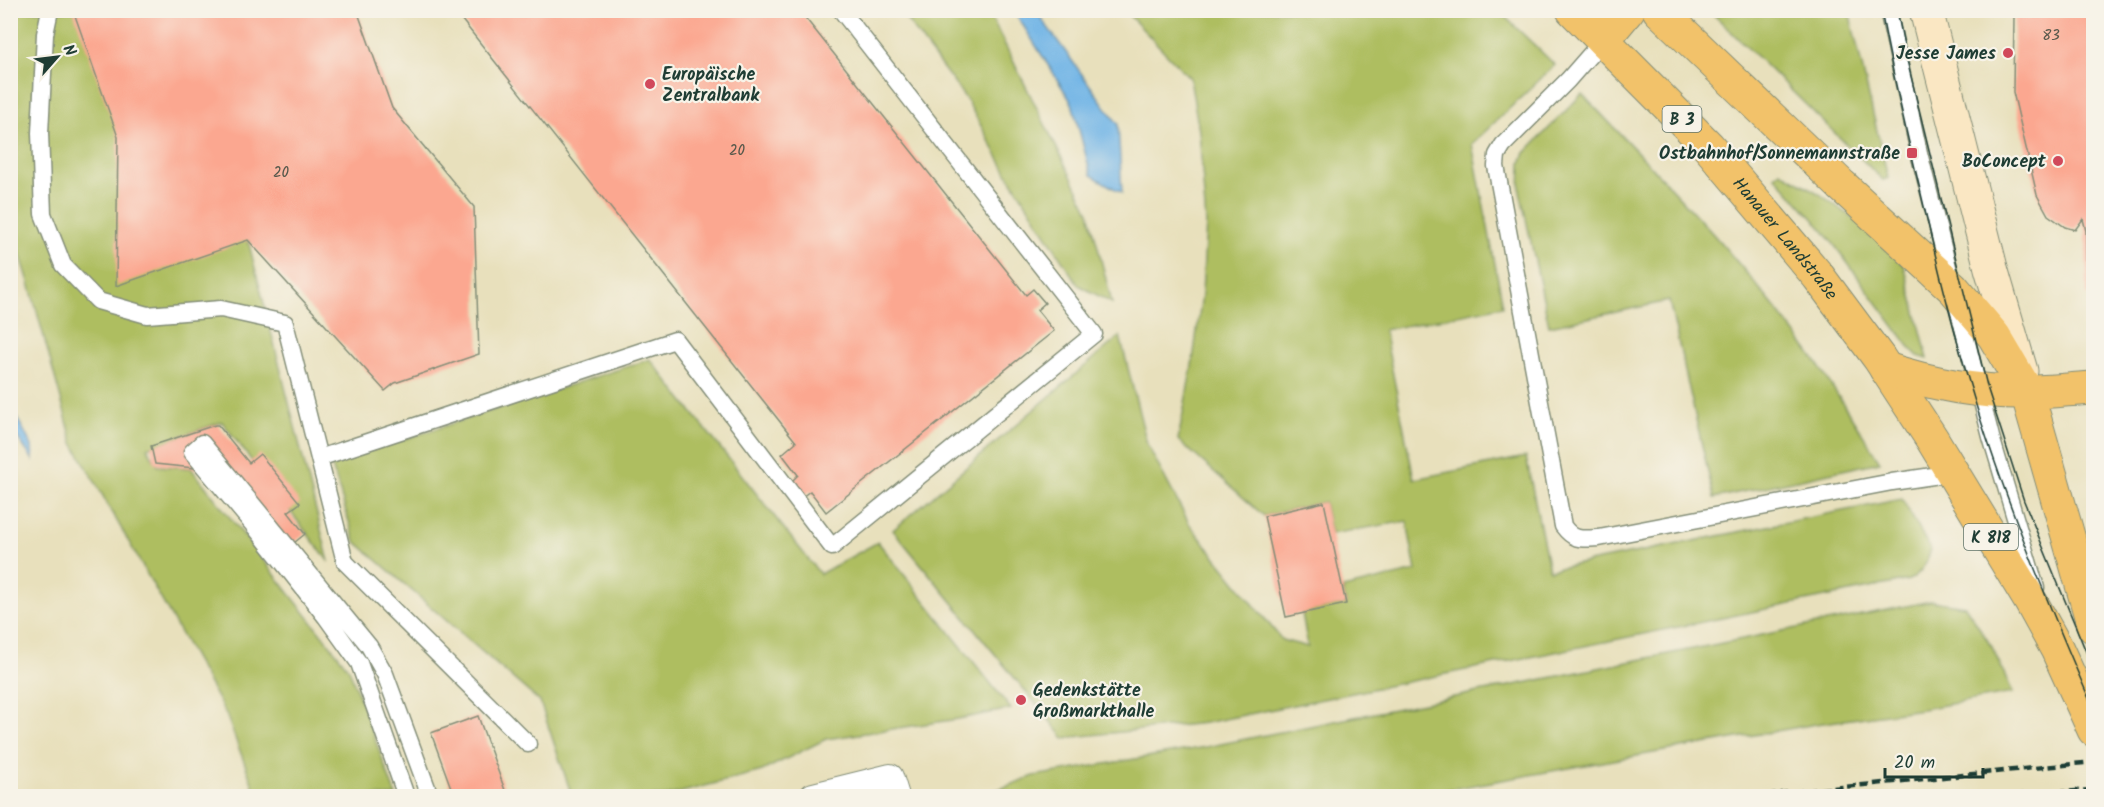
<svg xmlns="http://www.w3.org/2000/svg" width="2104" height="807" font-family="Kalam,sans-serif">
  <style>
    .green { fill: #aebe61; stroke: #667e4a; stroke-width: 1.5 }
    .water { fill: #70b4e6; stroke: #48788d; stroke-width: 1.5 }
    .building { fill: #fba790 }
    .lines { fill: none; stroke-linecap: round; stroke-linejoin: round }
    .service-casing { stroke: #848e78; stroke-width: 19 }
    .pedestrian-casing { stroke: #848e78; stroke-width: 28 }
    .secondary-casing { stroke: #848e78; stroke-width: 35 }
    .primary-casing { stroke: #848e78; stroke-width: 35 }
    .service { stroke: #fff; stroke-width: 16 }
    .pedestrian { stroke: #fff; stroke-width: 26 }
    .secondary { stroke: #fae7c3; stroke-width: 33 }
    .primary { stroke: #f2c26a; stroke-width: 33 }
    .tram { stroke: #1f3d34; stroke-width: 1.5 }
    .rail { stroke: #1f3d34; stroke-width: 4.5; stroke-dasharray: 9 4.5; stroke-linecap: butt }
    .poi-dot { fill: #d1495b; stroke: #f7f3e8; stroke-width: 2 }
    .labels { text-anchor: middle; stroke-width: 4.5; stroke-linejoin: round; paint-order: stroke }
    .number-label { font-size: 15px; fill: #56584b }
    .shield { fill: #f7f3e8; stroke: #60746a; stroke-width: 1.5 }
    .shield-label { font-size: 16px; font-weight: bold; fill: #1f3d34 }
    .poi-label { font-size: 18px; font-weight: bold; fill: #1f3d34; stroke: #f7f3e8; text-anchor: end }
    .street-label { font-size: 18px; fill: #1f3d34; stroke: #f7f3e8 }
  </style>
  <rect width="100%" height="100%" fill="#f7f3e8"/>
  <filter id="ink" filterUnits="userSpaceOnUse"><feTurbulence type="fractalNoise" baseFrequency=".0167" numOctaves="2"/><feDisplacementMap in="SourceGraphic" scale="12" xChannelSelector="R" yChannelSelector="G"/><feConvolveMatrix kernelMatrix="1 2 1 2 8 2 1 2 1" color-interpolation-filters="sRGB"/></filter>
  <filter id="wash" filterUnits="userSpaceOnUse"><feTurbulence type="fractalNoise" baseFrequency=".008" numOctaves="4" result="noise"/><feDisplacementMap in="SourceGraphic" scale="24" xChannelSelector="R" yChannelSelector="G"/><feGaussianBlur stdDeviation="1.35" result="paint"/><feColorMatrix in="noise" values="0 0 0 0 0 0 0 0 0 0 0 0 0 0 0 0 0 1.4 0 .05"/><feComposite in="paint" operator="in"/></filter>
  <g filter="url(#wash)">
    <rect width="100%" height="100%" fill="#e8e0bc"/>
    <path class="green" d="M1498,10l57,55 -83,79 31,162 -119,24 30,149 112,-22 23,113 353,-71 29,51c-5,13 -9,23 -22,30l-704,143 -141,15 -171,-208 227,-194 27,108 43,81 92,115 26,7 -6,-34 44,-9 -3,-16 73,-17 -9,-50 -76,13 -7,-32 -60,14 -86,-76 15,-80 9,-66 4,-71 -7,-92 -9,-53 -65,-67z
      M11,11h62l175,229 81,322 -107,-140 -75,26 11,18 33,2 158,201 47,127h-139l-31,-82 -153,-271 -45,-164 -17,-54z
      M900,11h88l101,201 23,91 -34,-18 -68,-107 -44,-79z
      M1710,11h139l39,167 -5,2z
      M1582,94c82,86 165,171 234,268 22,33 43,67 64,100l-166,36 -45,-197 -120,25 -29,-135 1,-28 4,-10z
      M1780,171l38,22 45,32 41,40 24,94 -10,-3 -7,-7 -87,-118 -49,-55z
      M650,359l170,215 58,-32 133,167 -53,10 -132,20 -64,32 -95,25h-95l-32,-94 -185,-161 -24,-78z
      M1931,601l34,5 27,41 21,46 -91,16 -106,15 -404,72h-431l53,-20 172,-29z"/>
    <path class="water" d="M1014,11h22l82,113 4,69 -31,-18 -19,-72z
      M11,407l21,39 1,14 -22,-32z"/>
    <g id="blocks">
      <path class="building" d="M73,10h188l5,2 5,-2h86l35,98 82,99 5,147 -84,29 -10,8 -137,-151 -132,46 2,-149z
        M454,10h345l227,285 7,-6 12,14 -8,7 17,21 -228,181 -16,-21 -8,6 -11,-15 7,-7 -16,-21 14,-12z
        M2014,15l80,1v279h-7l-1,-64 -3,-12 -8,11 -10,-3 -17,-12 -11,-20 -24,-103z
        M215,425h3l31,38 11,-9 40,49 -12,9 17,22 -16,13 -75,-77 -59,-6 -4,-18z
        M1324,502l22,102 -60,13 -22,-101z
        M478,716l28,77 -9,3h-43l-23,-63z"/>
    </g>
  </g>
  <g filter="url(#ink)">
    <use href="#blocks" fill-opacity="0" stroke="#848e78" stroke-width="1.5"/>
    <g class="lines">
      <g class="service-casing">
        <path id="service" d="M50,10l-5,24 -5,99 3,81 20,51 35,36 49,14 74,-6 64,14 60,239 183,182
          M1888,10l31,143 32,126
          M1603,40l-35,40 -65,65 -6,10 -1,11 67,360c11,15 18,13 36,12l293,-56 61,-9
          M1957,304l34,133 45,151
          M319,458l356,-118 157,207 262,-213 -253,-324
          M406,796l-47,-133 -33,-46 -71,-90 -63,-75 10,-9 167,203 16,28 45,122"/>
      </g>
      <g class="pedestrian-casing">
        <path id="pedestrian" d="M813,796l77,-19 6,19"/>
      </g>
      <g class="secondary-casing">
        <path id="secondary" d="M1926,10l65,258 30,103"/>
      </g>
      <g class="primary-casing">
        <g id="primary">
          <path id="s1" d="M1573,10l135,136 110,130 61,82 53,81 99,163 26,47 37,81"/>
          <path d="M1659,10l182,175 112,103 41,48 33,56 67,235"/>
          <path d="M1603,40l25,-30"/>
          <path d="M1886,369c46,15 94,24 142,23 22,0 44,-3 66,-4"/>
        </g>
      </g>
      <use href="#service" class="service"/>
      <use href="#pedestrian" class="pedestrian"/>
      <use href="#secondary" class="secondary"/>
      <use href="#primary" class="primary"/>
      <path class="tram" d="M1881,10c12,69 29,137 45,205 17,75 36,150 61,224 31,92 68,182 107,271
        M1897,10l9,46 82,334 36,111 70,170"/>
      <path class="rail" d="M1753,796l341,-34
        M1989,796l105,-6"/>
    </g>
  </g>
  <g class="poi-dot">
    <circle cx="2008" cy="53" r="6"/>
    <circle cx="650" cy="84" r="6"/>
    <rect x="1906" y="147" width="12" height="12" rx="3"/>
    <circle cx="2058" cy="161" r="6"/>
    <circle cx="1021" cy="700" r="6"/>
  </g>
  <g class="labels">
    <g class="number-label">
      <text x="2051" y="40">83</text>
      <text x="737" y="155">20</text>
      <text x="281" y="177">20</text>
    </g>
    <g class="shield">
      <rect x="1662.5" y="106" width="39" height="26" rx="4.5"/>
      <rect x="1964" y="524" width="54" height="26" rx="4.5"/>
    </g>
    <g class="shield-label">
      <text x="1682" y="125">B 3</text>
      <text x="1991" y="543">K 818</text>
    </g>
    <g class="poi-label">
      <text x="1996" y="59">Jesse James</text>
      <text x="662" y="80" text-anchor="start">Europäische<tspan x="662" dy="21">Zentralbank</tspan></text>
      <text x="1900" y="159">Ostbahnhof/Sonnemannstraße</text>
      <text x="2046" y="167">BoConcept</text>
      <text x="1033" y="696" text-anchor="start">Gedenkstätte<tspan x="1033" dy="21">Großmarkthalle</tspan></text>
    </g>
    <g class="street-label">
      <text dy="6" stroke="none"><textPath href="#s1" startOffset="312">Hanauer Landstraße</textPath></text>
    </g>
  </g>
  <rect width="2104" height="807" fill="none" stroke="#f7f3e8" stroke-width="36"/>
  <g transform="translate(57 57) rotate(62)" stroke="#f7f3e8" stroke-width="4.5" paint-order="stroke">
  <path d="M0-4.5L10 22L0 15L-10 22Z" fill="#1f3d34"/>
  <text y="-9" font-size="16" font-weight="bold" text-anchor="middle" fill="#1f3d34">N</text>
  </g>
  <path d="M1885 768v9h98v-9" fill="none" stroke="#1f3d34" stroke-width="3"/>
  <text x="1894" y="768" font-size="18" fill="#1f3d34" stroke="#f7f3e8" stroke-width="4.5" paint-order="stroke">20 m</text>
</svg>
